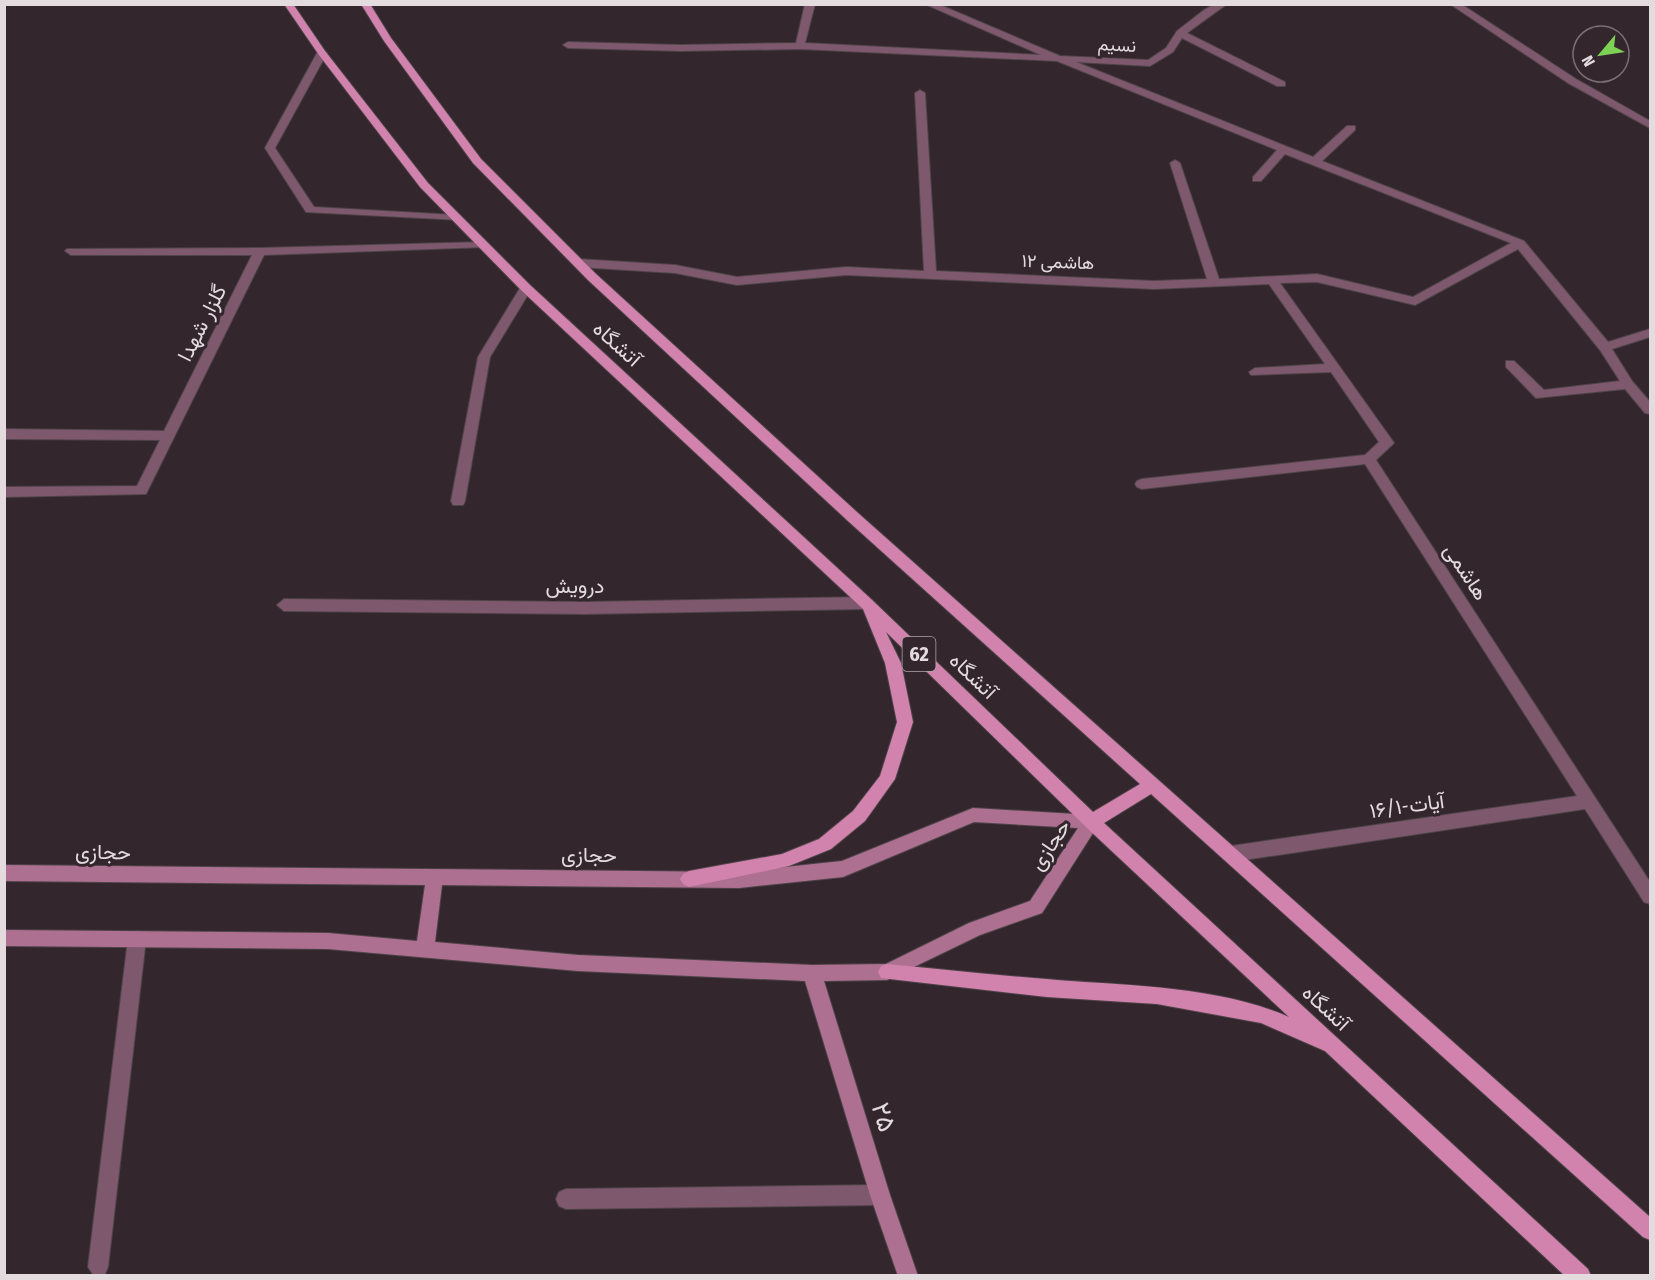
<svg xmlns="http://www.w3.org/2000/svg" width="1655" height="1280" font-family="'Fira Sans Condensed',Vazirmatn,sans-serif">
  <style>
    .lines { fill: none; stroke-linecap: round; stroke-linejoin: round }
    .lane-casing { stroke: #4f4449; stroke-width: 2 }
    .street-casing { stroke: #4f4449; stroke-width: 2 }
    .secondary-casing { stroke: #4f4449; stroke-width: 2 }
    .primary-casing { stroke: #4f4449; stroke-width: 2 }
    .lane { fill: #7e586c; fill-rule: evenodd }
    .street { fill: #7e586c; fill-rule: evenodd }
    .secondary { fill: #ad7091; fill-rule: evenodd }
    .primary { fill: #d183ad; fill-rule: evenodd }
    .labels { text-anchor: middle; stroke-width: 6; stroke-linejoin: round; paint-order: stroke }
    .far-street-label { font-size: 18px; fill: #e3dbde; stroke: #33272d }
    .shield { fill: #33272d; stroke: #aea5a9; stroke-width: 1.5 }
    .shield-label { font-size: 20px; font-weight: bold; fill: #e3dbde }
    .street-label { font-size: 21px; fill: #e3dbde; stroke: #33272d }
    .near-street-label { font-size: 26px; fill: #e3dbde; stroke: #33272d }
  </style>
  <rect width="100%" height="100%" fill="#33272d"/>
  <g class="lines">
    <g class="lane-casing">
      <path id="lane" d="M322,50l5,3 -52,95 39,59 142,8 4,1v4l-154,-8 -41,-64 52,-95z"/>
    </g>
    <g class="street-casing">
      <path id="street" d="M805,4h10l-10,39 236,12 -116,-51h13l122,52 88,4 18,-12 11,-17 27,-21 11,-6h12l-40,29 98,49v4h-8l-95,-48 -9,14 -23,14 -74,-4 237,95 34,-31h8v4l-33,31 202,80 84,101 42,-13v8l-38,12 20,32 18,21v12l-5,-1 -20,-24 -89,9 -30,-31v-6h8l30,29 76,-9 -20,-31 -82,-101 -103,56 -98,-23 -37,1 112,157 2,3 -18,17 274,422v22l-6,-2 -59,-93 -354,53 -6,-3 -2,-5 2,-5 6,-3 346,-50 -212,-332 -223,25 -5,-2 -2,-3 2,-3 5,-2 223,-24 14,-13 -48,-70 -80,3 -2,-3 6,-4 70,-4 -56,-80 -115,5 -308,-14 -109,10 -62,-12 -97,-6 -6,-4 6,-4 97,6 62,12 109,-10 78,4 -9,-178 5,-3 5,3 11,178 218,10 53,-2 -37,-116 5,-3 5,3 39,116 98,-5 96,23 98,-54 -226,-89 -24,27h-8v-4l24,-27 -220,-89 -257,-12 -119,2 -113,-3 -5,-3 5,-3 113,3 115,-2z
        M1450,4h11l115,75 74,42v7l-82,-45z
        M484,242l4,1v4l-224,8 -118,239 -142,3v-10l133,-1 23,-46 -156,-1v-10l160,2 88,-176h-181l-6,-4 2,-2 193,-1z
        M526,284l6,4 -42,69 -25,144 -2,4h-10l-2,-4 27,-144 42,-69z
        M866,597l7,6 -7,6 -281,5 -301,-3 -7,-6 7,-6 301,3z
        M137,931l6,2 3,6 -38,328 -3,7 -11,2 -6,-9 40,-328 3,-6z
        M880,1185l7,3 3,7 -3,7 -7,3 -314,4 -7,-3 -3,-7 3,-7 7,-3z"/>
    </g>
    <g class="secondary-casing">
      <path id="secondary" d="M973,808l119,7 6,2 2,5 -58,91 -62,22 -93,45 -63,1 66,214 28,81h-20l-28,-81 -65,-214 -227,-10 -250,-22 -324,-3v-16l324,3 89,8 8,-56 -421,-4v-16l735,7 103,-11zM974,822l104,6 -48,73 -61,22 -83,41 -74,1 -234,-10 -143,-13 7,-57 297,3 104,-11z"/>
    </g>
    <g class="primary-casing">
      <path id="primary" d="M284,4h9l32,47 103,132 102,102 341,314 222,213 47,-28 -292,-263 -260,-241 -115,-117 -89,-122 -23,-37h9l21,34 90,121 115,115 262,239 792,704v23l-7,-3 -492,-443 -47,29 484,446 3,7h-26l-240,-225 -64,-28 -104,-19 -110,-7 -166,-19 -3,-6 3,-6 6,-2c53,5 106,11 159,15 79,7 170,6 243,38l-203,-190 -200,-195 15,31 12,59 -18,57 -30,42 -34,28 -42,17 -100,21 -6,-3 -3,-5 3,-5 6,-3 93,-17 37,-15 34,-28 27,-35 17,-54 -12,-59 -22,-54 -341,-318 -102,-104 -101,-132z"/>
    </g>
    <use href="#lane" class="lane"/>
    <use href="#street" class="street"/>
    <use href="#secondary" class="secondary"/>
    <use href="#primary" class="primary"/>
  </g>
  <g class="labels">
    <g class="far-street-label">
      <text transform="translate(1117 45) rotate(3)" y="6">نسیم</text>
      <text transform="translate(1058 262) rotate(2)" y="6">۱۲ هاشمی</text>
    </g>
    <rect class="shield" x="902.5" y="637" width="33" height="34" rx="4.5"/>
    <g class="shield-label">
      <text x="919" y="661">62</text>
    </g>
    <g class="street-label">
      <text transform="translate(202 323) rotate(-63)" y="7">گلزار شهدا</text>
      <text transform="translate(617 344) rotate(42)" y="7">آتشگاه</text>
      <text transform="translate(1466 572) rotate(57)" y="7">هاشمی</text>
      <text x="575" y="593">درویش</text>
      <text transform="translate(973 676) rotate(44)" y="7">آتشگاه</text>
      <text transform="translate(1407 806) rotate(-8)" y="7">۱۶/۱-آیات</text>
      <text transform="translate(1050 845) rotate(-56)" y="7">حجازی</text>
      <text transform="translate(103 852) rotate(1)" y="7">حجازی</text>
      <text x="589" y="862">حجازی</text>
      <text transform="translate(1326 1008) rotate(43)" y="7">آتشگاه</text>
    </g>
    <g class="near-street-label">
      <text transform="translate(884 1117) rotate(73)" y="9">۲۵</text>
    </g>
  </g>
  <rect width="1655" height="1280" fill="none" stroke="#e3dbde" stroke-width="12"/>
  <g transform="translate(1601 54) rotate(241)"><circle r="28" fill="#33272d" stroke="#796f74" stroke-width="1.5"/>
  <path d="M0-4.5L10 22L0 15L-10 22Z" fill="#7dd154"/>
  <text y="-9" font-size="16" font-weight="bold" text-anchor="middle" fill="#e3dbde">N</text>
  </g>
</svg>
